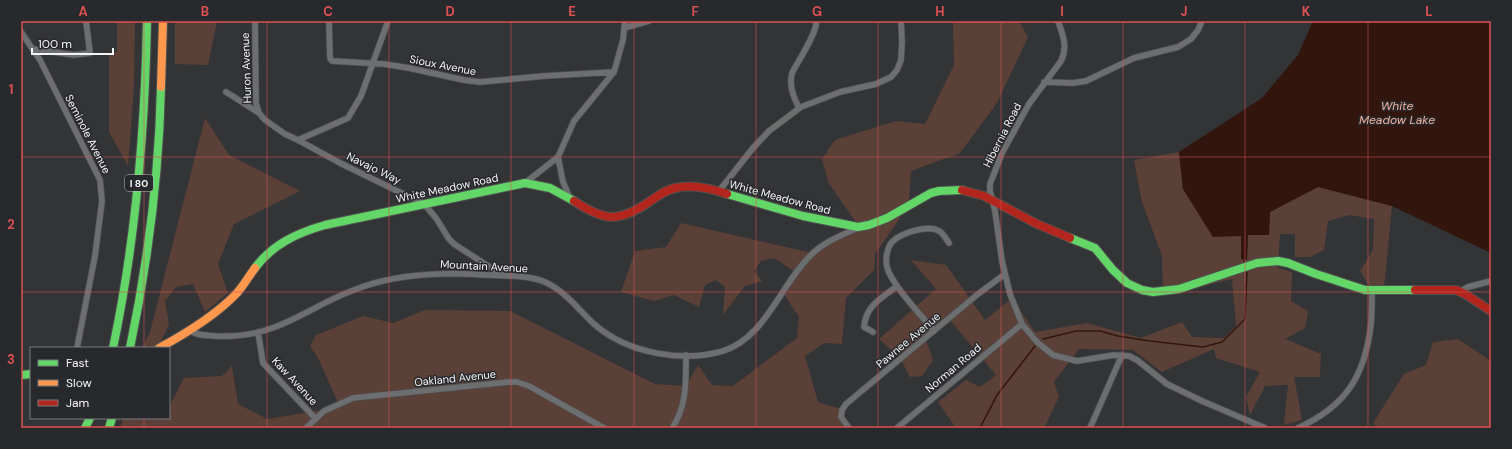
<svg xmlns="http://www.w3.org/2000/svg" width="1512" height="449" font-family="'DM Sans',sans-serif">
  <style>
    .green { fill: #5b4038 }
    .water { fill: #32160d }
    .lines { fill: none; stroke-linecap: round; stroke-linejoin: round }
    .stream { stroke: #32160d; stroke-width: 1.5 }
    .street-casing { stroke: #4f5051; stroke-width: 7 }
    .fast-casing { stroke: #4f5051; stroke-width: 10 }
    .slow-casing { stroke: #4f5051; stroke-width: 10 }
    .jam-casing { stroke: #4f5051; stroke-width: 10 }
    .street { stroke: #6d6e70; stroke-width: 5.5 }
    .fast { stroke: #63d668; stroke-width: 8 }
    .slow { stroke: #ff974d; stroke-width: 8 }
    .jam { stroke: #b3261e; stroke-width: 8 }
    .grid { fill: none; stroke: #dc5151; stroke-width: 1; stroke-opacity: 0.55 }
    .labels { text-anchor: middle; stroke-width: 3; stroke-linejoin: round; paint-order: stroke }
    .shield { fill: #28292d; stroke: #b6b7ba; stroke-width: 1 }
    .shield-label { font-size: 10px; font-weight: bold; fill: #f3f4f6 }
    .street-label { font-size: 11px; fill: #f3f4f6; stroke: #28292d }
    .water-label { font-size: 12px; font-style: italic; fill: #f0af9a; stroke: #28292d }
    .neatline { fill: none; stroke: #dc5151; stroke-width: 1.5 }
    .grid-label { font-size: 13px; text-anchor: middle; font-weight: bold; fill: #dc5151 }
  </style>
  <rect width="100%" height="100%" fill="#333436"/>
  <path class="green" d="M117,21h18l-1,66 -6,79 -19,-34v-78l8,-2z
    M175,21h42l-9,44 -33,-1z
    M953,21h66l9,16 -31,66 -37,50 -49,18 -2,34 -34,49 -1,16 -28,28 -4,46 -18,-1 -19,13 13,46 23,7 10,19h-731l3,-10h20v1l6,-1h20v-11l15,-29 38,-2 10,-10 6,38 29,15 73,-12 -22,-49 -8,-12 6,-11 47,-19 30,7 32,-13 85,1 145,73 31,2 12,-21 14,20 21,1 64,-48 2,-21 -16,-24 14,-20 -23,-15 -13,3 -7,10 8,10 -17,5 -22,29 2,-28 -9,-7 -11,5 -6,22 -25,-12 -20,6 -33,-9 14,-41 31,-4 15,-24 131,30 48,-25 -32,-46 -6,-23 13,-19 61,-19 29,3 29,-59z
    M205,118l24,37 71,36 -66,33 -16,40 10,29 -23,19 -12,-28 -17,3 -11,14 4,24 -12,23h-15l8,-16z
    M1179,152l4,37 30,47h28v23l6,1 1,-25 21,-1 1,-22 48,-25 74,19 -8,82 -14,-1 -10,-16 13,-21 1,-31 -25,-4 -21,6 -4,29 -14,7h-15v-23h-15l-2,34 14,4 -1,29 17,10 -3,17 -20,11 36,15 -1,23h-26l8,43 -18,5 4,-40 -23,1 -15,29 -4,-18 14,-25 -44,-14 -2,-9 -52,23 -29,-22 -54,-1 -25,33 5,15 -15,31h-93l3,-3 -16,-23 28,-22 14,7 16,-12 -46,-55 -25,17 8,23 -11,16 -12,1 -10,-19 -21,-19 57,-50 -25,-29 35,5 39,55 27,-22 23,34 52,-9 54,15 41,-16 10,15 32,1 12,-12 -4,-47 -69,17 -1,-40 -20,-54 -8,-42z
    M1458,339l33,22v67h-91l-4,-2 -7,2h-11l-5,-5 31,-49 22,-9 7,-23z"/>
  <path class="water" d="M1313,21h178v232l-99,-47 -74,-19 -48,25 -1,23h-21l-1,25 -6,-1v-23l-28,1 -30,-48 -4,-37 83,-54 36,-43z"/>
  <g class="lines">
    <path class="stream" d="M1244,262v-2
      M1043,339l33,-8h24l18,5 32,5 53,6 19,-5 23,-23 2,-48
      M980,428l17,-33 38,-49"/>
    <g class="street-casing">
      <path id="street" d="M255,21l1,82 3,10
        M329,21l1,37 2,3 52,3 25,4 55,12 16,2 64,-6 70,-4
        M1058,21c5,14 10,26 3,40l-32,43 -27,49 -12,31v7l5,20 7,50 8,33 12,30 15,18 16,13 24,6 37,-6 15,1 8,4 30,24 35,17 63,27
        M624,28l25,-7
        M21,32l19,28 60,120 2,21 -7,55 -18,92
        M33,49l41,6 16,-2 -4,-32
        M1044,82l29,1 13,-2 48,-23 44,-11 13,-8 7,-9 4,-9
        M226,92l33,21 6,7 20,14 13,6 42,23 84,41 12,14 13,21 5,5 48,31
        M799,108c-6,-12 -10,-22 -7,-35 6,-12 26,-41 24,-52
        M298,140l50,-22 13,-22 27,-75
        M525,183l33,-26
        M719,191l34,-43 16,-17 32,-24 39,-15 36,-8 15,-7 6,-7 4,-10 1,-18 -1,-21
        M570,198l-7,-16 -5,-25 16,-36 40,-49 9,-32 2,-19
        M1461,291l7,-4 23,-6
        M189,330c8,6 17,5 26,6 19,1 42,-2 60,-9 27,-10 51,-27 79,-37 27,-11 56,-15 85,-16 17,-1 33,0 50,1 18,1 38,0 56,7 20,9 34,28 49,42 33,29 87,39 129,27 41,-12 58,-66 86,-94 14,-15 31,-21 49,-29
        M934,331c-12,-15 -43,-47 -47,-64 -2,-8 0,-20 6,-26 9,-8 35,-17 46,-10 4,2 7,8 10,12
        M258,332l5,31 53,56
        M873,332l-9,-5c2,-22 17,-28 33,-41
        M306,428l18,-17 29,-13 156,-16h8l12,4 75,42
        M672,428c15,-21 14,-48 14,-73
        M849,428l-8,-11 1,-7 4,-6 132,-110 27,-20
        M897,428l125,-104
        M1090,428l32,-73
        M1298,428c48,-22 67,-52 73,-104 1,-11 1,-22 1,-34"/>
    </g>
    <g class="fast-casing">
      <path id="fast" d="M727,194l76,22 55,11 11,-2 18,-7 44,-25 8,-2 23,-1
        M1070,238l25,10 18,22 14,13 15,7 11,2 26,-3 78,-26 21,-2 10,2 28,11 49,16h50
        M255,268c18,-24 42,-35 70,-43l200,-42 25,5 24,13
        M113,348c23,-109 32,-216 34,-327
        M130,348c18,-86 29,-173 31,-261
        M21,375l10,-1
        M85,428l5,-10
        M109,428l3,-10"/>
    </g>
    <g class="slow-casing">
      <path id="slow" d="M161,87l2,-66
        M159,348c28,-15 56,-32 78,-55 7,-8 12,-17 18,-25"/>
    </g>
    <g class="jam-casing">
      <path id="jam" d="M962,190l22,6 53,28 33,14
        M574,201c30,20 44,22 75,1 8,-6 17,-12 26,-14 18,-4 35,0 52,6
        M1415,290h41l9,4 26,17"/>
    </g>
    <use href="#street" class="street"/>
    <use href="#fast" class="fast"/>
    <use href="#slow" class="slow"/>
    <use href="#jam" class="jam"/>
  </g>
  <path class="grid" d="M144,21v327M267,21v407M389,21v407M511,21v407M634,21v407M756,21v407M878,21v407M1001,21v407M1123,21v407M1245,21v407M1368,21v407M21,157h1470M21,292h1470M144,418v10"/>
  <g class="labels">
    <rect class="shield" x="125" y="175" width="28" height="16" rx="3"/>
    <g class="shield-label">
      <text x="139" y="187">I 80</text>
    </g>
    <g class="street-label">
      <text transform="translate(443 65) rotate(11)" y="4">Sioux Avenue</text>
      <text transform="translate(246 68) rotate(-92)" y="4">Huron Avenue</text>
      <text transform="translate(88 134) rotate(63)" y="4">Seminole Avenue</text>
      <text transform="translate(1002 135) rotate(-63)" y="4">Hibernia Road</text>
      <text transform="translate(374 168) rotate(26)" y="4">Navajo Way</text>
      <text transform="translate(447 188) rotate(-12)" y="4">White Meadow Road</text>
      <text transform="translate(780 197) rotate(15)" y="4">White Meadow Road</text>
      <text transform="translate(484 266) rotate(3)" y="4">Mountain Avenue</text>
      <text transform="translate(908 340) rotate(-40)" y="4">Pawnee Avenue</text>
      <text transform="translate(953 368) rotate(-40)" y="4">Norman Road</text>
      <text transform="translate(455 378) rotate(-6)" y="4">Oakland Avenue</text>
      <text transform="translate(295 381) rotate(47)" y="4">Kaw Avenue</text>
    </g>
    <g class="water-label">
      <text x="1397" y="110">White<tspan x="1397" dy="14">Meadow Lake</tspan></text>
    </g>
  </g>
  <rect width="1512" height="449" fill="none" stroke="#28292d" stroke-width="44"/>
  <rect x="30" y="347" width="140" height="72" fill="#28292d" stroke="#797a7d"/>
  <rect x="38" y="360" width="20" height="6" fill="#63d668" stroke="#797a7d"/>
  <text x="66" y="367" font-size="12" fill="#f3f4f6">Fast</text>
  <rect x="38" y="380" width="20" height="6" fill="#ff974d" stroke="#797a7d"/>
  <text x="66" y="387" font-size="12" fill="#f3f4f6">Slow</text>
  <rect x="38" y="400" width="20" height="6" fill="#b3261e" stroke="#797a7d"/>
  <text x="66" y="407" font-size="12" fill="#f3f4f6">Jam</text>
  <path d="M32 48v6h81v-6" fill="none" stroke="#f3f4f6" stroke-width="2"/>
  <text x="38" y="48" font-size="12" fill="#f3f4f6" stroke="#28292d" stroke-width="3" paint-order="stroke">100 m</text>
  <rect x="22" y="22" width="1468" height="405" class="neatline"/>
  <g class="grid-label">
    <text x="83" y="16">A</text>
    <text x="205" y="16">B</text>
    <text x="328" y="16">C</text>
    <text x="450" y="16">D</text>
    <text x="572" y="16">E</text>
    <text x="695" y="16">F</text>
    <text x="817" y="16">G</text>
    <text x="940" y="16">H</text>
    <text x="1062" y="16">I</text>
    <text x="1184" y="16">J</text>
    <text x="1306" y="16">K</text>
    <text x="1429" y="16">L</text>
    <text x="11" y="94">1</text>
    <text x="11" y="229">2</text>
    <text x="11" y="364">3</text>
  </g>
</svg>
